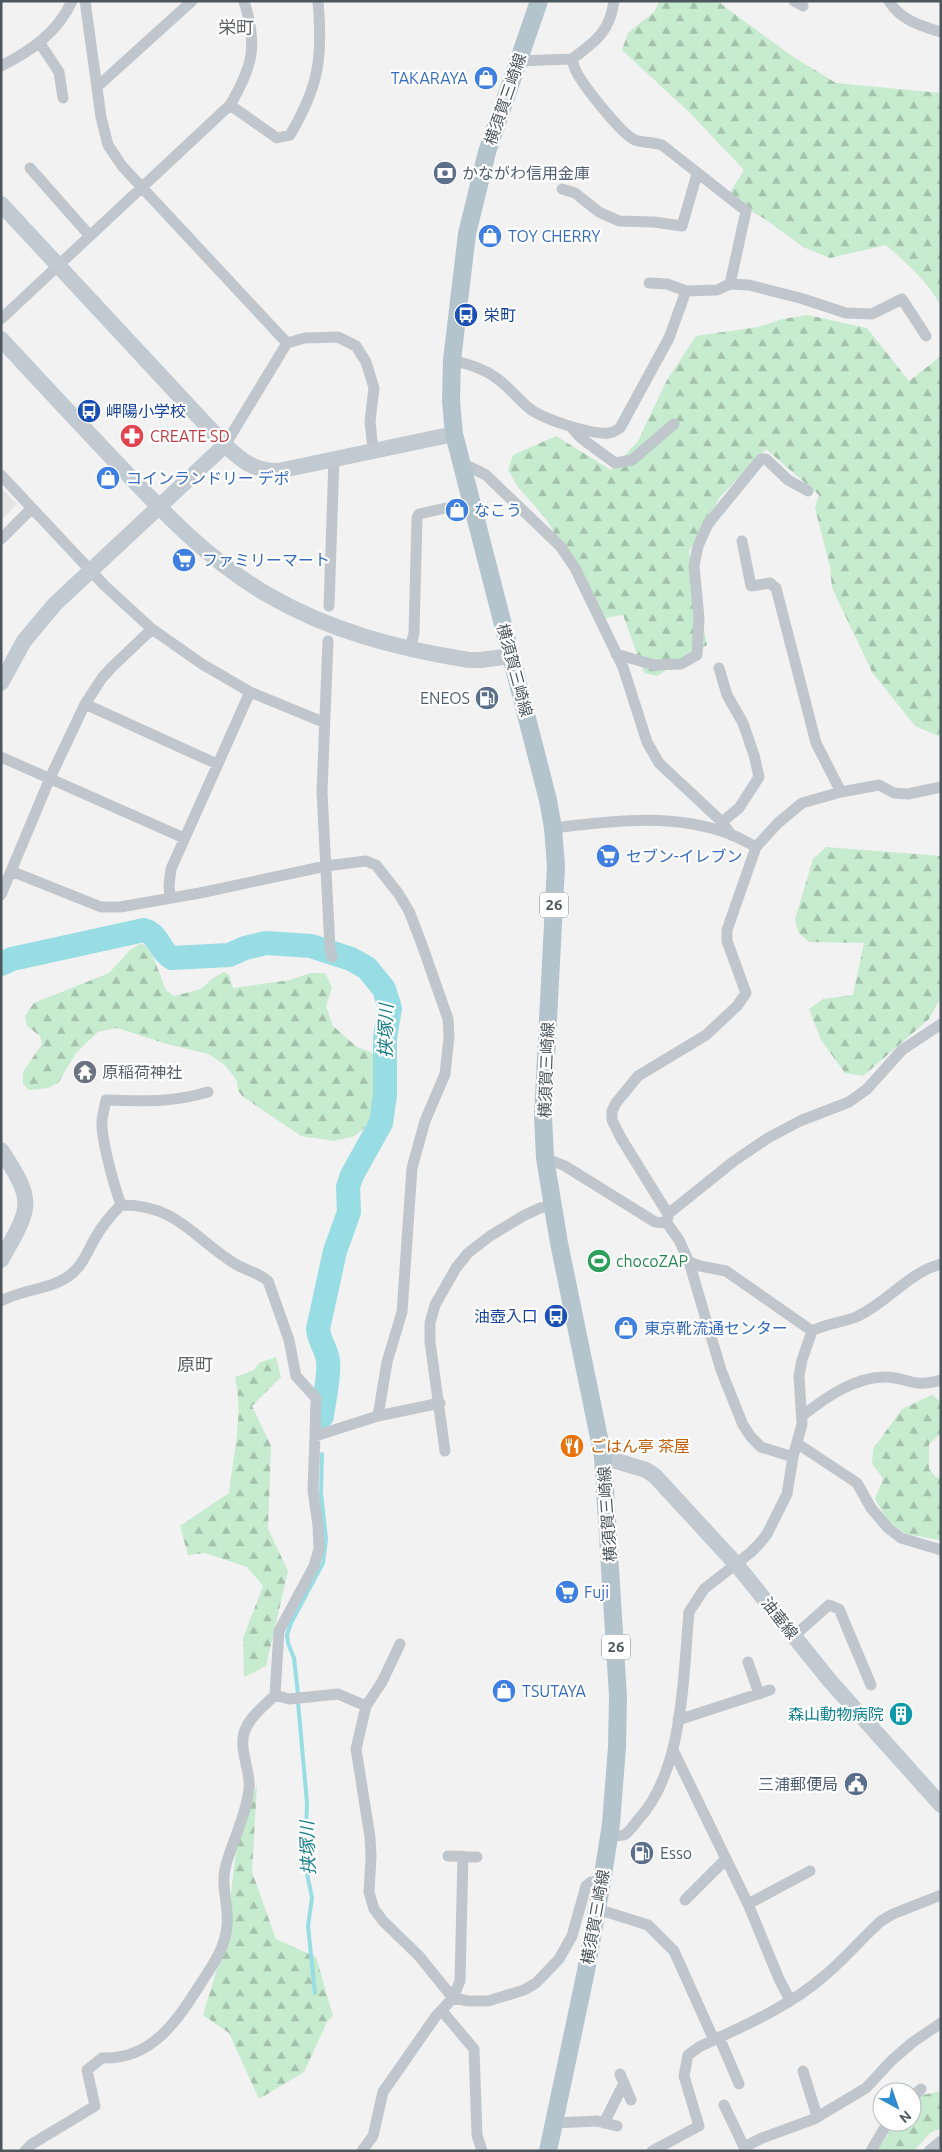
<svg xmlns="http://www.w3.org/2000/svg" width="942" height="2152" font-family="Ubuntu,'Noto Sans JP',sans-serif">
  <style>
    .education { fill: #e4e3e3 }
    .forest { fill: url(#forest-firs) }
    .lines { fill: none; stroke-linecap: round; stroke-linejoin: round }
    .stream { stroke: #98dde3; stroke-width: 4 }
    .river { stroke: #98dde3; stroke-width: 24 }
    .street { stroke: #bfc7cc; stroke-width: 11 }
    .secondary { stroke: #c0cad0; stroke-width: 16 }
    .primary { stroke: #b4c4cd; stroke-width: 18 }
    .labels { text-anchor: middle; stroke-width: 4.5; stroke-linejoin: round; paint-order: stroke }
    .shield { fill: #fff; stroke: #81898e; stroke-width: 1 }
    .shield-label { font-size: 15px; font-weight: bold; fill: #4b575d }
    .shop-label { font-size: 16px; fill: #366cbe; stroke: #fff; text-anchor: start }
    .street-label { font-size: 16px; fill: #4b575d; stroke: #fff }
    .service-label { font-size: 16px; fill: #4e5e75; stroke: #fff; text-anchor: start }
    .transit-label { font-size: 16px; fill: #164399; stroke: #fff; text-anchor: start }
    .health-label { font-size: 16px; fill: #be3a42; stroke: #fff; text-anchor: start }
    .worship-label { font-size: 16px; fill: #5b616d; stroke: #fff; text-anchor: start }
    .leisure-label { font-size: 16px; fill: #27864d; stroke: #fff; text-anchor: start }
    .food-label { font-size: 16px; fill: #c56008; stroke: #fff; text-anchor: start }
    .culture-label { font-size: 16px; fill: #0d838f; stroke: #fff; text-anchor: end }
    .neighbourhood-label { font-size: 18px; fill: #5f6365; stroke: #fff }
    .water-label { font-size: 18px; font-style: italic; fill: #1b8089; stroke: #fff }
  </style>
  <defs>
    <pattern id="forest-firs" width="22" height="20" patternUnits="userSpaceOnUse" patternTransform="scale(1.25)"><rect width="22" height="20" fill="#c6ebcf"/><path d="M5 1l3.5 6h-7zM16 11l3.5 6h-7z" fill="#a3c1ab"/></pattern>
  </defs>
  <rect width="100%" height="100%" fill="#f3f2f2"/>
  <path class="education" d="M1,488l16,16 -16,16z"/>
  <path class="forest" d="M659,1h61l1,3 71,52 44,27 105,10v214c-11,-24 -35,-44 -55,-62l-56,13 -27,-11 -38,-28 -38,-22 17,-27 -54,-57 -68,-63 6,-17 27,-22z
    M808,315l59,13 42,53 32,-25v381l-26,-11 -43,-54 -40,-84 -2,-21 -15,-59 4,-13 -53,-46 -46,48 -31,54 18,94 -50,31 -13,-3 -21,-58 -18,3 -59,-99 -28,-32 -10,-17 5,-15 43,-19 55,34 27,-29 29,-61 29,-44 62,-9 25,-8z
    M826,847l115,9v141l-12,22 -66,57 -18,-3 -24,-33 -12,-31 14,-10 30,-4 11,-52 -55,-1 -11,-10 -3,-13 18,-60z
    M140,944l9,2 17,44 8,6 27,-7 12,-11 11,-6 5,3 4,13 57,-8 20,-7h15l7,14 -6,19 7,20 24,21 14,5 5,7 4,18 -8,44 -17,15 -21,5 -33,-5 -59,-40 -4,-6 -1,-9 -12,-16 -17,-11 -41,-10 -50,-16 -19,4 -22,21 -18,30 -10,5 -19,2 -6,-6v-12l19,-28 -2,-8 -13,-10 -2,-10 9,-13 75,-30 21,-23z
    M276,1357l5,20 -29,29 19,40 -3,83 20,42 -22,95 -22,11 -1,-39 20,-52 -16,-19 -42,-14 -17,2 -8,-29 49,-33c4,-38 15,-78 6,-116l19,-7 5,-7z
    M932,1395l9,7v31l-12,11v25l7,8 5,1 -1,62 -34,-6 -18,-13 -13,-22 8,-20 -11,-16 1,-14 29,-40z
    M257,1785l-5,87 24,67 40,18 17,59 -5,4 -24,52 -45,27 -30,-66 -26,-18 22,-73 13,-107z
    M941,2091v37l-11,5 -16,18h-37l19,-29h16v-16l11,-11z"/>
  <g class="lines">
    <path class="stream" d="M298,1694l-4,-36 -6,-15 -1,-8 4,-12 32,-60 3,-24 -5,-46 1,-39
      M298,1702l9,101 -2,61 7,34 -4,28 7,67"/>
    <path class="river" d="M1,964l11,-5 132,-29c15,4 16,22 28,28l57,-3 16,-7 21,-5 45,3 40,13 16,9 17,21 6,19 -5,30v57l-4,28 -29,52 -4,12 1,25 -14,39 -17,78c1,12 8,19 10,31 2,15 -4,40 -6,56"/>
    <path class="street" d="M85,1l16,116 7,28 14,21 165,177 -62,102
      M794,1l9,5
      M889,1c11,19 32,25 52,31
      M39,42l20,30 4,26
      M572,59c23,-17 38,-27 42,-58
      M518,61l54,-2c1,4 2,8 4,12 6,13 46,64 59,69 9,3 18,2 27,5l84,66 -16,73 -13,6 -31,1
      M1,66c30,-15 57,-34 71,-65
      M98,86l94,-85
      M230,105l47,33 13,-3c29,-49 33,-77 28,-134
      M30,168l60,68
      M562,189l13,4 24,19 20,9 35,1 28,4 15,-52
      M730,284l19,1 51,13 46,15 26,1 30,-15 24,37
      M1,319l229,-214c23,-39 28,-59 14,-104
      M287,343l18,-5 33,-1 18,9 10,16 8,26 -4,33 3,29
      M452,360c15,4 30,8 43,17 13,9 22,21 34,31 13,11 63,27 80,25 3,0 8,-3 11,-5l49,-90 17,-47 -19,-7 -18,-1
      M572,428l9,10 34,25 17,-3 42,-36
      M462,463l24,12 74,71 15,22 48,99 24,75 12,21 63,59 9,13
      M1,475l104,111 47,43 50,35 48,28 73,30
      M1,539l31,-31
      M742,541l9,45 19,-3 6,5 40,155 25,49
      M329,606l5,-147
      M328,641l-6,151 8,156 2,9
      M410,649l4,-16 3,-115 2,-4 53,-12
      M616,654l38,11 27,-1 16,-9 2,-37 -5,-52 4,-20 10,-22 53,-65h5l22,21 20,11
      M719,668l8,27 16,28 11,32 5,22 -20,31 -17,14
      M85,704l132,60
      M1,757l183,81
      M553,828c58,-7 122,-16 179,7 8,3 16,8 24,12
      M11,871l90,36h19l80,-14 126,-27 40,-5 10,4 22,28 11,18 12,31 27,77 1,18 -4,37 -20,47 -13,47 -10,144 -15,50 -9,54
      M1,895l49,-117 35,-74 17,-26 10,-11 40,-38
      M170,898l-1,-13 2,-16 79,-177
      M545,1158l20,8 90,56 12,1 12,17 10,22 32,108 22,55 8,12 10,10 32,10
      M121,1205c-7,-20 -20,-65 -19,-85 1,-7 3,-14 4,-20 38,1 65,3 102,-8
      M668,1214l66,-53 34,-23 32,-17 49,-19 18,-13 35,-39 39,-26
      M667,1223l1,-9 -47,-76 -9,-18v-9l4,-8 22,-27 68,-41 31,-29 9,-13 -19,-52v-11l29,-83 22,-24 24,-20 39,-11 38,-7 15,8 14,1 33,-7
      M689,1262l11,4 26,5 86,60
      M1,1301c22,-12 48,-11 68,-25 15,-11 19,-27 28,-41 6,-11 15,-21 24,-30 56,-1 74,35 116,60 11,6 22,8 31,16l21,59 7,36 20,22 -1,38
      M802,1416c23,-18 55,-41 86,-39 24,2 25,11 53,3
      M798,1444l59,39 14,25 17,20 13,10 40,12
      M445,1451l-15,-109v-19l5,-18 21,-37 12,-15 22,-17 33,-20 17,-8 12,-2
      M794,1636l35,-31 10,4 32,76
      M400,1644l-18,38 -16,24 -10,43 14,88 1,20 -2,35 5,17 9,12 36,35 34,42 15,3h20l36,-11 12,-7 23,-24 13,-23 14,-50 5,-4 11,-1
      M748,1662l11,32
      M275,1695l14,4 49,-5 28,12
      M678,1720l92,-30
      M673,1750l75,154 31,75 11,21
      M609,1837c4,-1 11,-1 15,-2 5,-3 10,-10 13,-14 47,-49 46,-145 52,-209l15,-23 46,-36 10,-10 7,-9 20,-40 6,-37 9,-33 -3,-48 3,-16 10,-29c15,-8 29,-8 44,-14 30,-13 53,-45 85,-53
      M448,1856l29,1
      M685,1900l41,-41
      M748,1904l62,-33
      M597,1909l51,16 26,26 40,89
      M442,2011l32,38 3,86 5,16
      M719,2037l20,47
      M803,2071l14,45
      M620,2074l11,26
      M912,2098l9,-9
      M724,2105l20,42 18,-9 52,-19 52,-31 26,-28 21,-18 28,-19
      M554,2123l43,-2 20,5
      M604,2123l20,-40
      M25,2151l7,-7 63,-38 -8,-36 15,-12c50,2 75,-37 99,-75 12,-18 25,-37 26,-58 2,-21 -7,-40 -1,-60 7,-26 20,-49 23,-76 2,-19 -10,-37 -5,-56 5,-16 19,-26 31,-38l4,-64 35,-65 5,-17 -1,-23 -5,-36 2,-54 63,-20 62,-13
      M362,2151l11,-15 10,-44 53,-76 17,-18 7,-17 3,-125
      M652,2151l47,-25 -15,-50 4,-21 11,-8c42,-20 88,-39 124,-70 21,-17 38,-38 58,-56l12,-7 48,-19
      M871,2151l17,-29
      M929,2151l12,-10"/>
    <path class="secondary" d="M1,204l224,241c17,16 29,26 53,26l176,-37
      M1,339c38,41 76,82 114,122 47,50 93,99 153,134 62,36 131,54 201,65h12l30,-4
      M1,683l23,-42 31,-37 170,-159
      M1,1150c35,53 30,57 0,110
      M603,1457l43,13 9,6 81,88 94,117 111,124"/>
    <path class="primary" d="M539,1l-52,151 -20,82 -15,126 -1,41 3,33 94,366 5,28 3,38 -13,250 2,42 14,85 44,214 15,239 -1,51 -6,77 -9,57 -16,90 -38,180"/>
  </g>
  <defs>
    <g id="shop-disc" transform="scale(1.25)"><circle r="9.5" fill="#3f7fe0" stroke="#fff"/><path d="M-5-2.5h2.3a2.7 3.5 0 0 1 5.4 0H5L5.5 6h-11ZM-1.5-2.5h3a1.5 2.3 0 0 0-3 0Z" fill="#fff"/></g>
    <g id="bank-disc" transform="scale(1.25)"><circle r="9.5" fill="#5c6f8a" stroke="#fff"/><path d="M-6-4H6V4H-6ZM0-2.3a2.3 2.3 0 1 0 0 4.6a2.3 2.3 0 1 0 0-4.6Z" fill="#fff"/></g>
    <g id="bus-disc" transform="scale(1.25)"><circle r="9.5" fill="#1a4fb4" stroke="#fff"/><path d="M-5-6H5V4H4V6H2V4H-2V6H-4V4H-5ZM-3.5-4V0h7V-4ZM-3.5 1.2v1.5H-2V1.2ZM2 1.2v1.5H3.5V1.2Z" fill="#fff"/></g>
    <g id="pharmacy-disc" transform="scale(1.25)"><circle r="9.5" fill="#e0444e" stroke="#fff"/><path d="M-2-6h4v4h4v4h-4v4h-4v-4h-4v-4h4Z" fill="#fff"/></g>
    <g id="supermarket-disc" transform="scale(1.25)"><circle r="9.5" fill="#3f7fe0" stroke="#fff"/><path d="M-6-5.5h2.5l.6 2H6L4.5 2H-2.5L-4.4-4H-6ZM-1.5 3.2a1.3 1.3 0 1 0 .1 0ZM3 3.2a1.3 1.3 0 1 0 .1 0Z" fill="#fff"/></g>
    <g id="fuel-disc" transform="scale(1.25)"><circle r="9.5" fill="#5c6f8a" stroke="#fff"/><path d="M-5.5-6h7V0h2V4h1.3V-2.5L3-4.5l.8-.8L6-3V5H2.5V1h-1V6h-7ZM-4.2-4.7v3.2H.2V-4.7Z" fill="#fff"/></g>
    <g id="temple-disc" transform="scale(1.25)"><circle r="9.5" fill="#6b7280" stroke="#fff"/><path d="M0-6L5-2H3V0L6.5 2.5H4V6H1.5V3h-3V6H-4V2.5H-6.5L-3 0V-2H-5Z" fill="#fff"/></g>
    <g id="stadium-disc" transform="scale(1.25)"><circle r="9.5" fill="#2e9e5b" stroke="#fff"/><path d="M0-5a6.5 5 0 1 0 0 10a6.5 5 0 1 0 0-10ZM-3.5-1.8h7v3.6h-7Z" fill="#fff"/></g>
    <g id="restaurant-disc" transform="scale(1.25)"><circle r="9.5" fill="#e8710a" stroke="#fff"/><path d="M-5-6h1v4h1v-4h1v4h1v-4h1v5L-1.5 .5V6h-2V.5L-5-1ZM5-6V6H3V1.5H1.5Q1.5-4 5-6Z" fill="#fff"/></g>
    <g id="building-disc" transform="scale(1.25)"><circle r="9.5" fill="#0f9aa8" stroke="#fff"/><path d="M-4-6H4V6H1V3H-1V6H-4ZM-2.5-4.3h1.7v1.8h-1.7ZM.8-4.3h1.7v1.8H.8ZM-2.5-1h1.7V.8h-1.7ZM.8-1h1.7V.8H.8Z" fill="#fff"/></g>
    <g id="civic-disc" transform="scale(1.25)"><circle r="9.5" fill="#5c6f8a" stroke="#fff"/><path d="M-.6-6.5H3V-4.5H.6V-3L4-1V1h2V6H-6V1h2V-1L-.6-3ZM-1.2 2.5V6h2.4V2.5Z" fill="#fff"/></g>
  </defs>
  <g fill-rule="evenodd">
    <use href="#shop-disc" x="486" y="78"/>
    <use href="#bank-disc" x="445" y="173"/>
    <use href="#shop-disc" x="490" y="236"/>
    <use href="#bus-disc" x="466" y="315"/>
    <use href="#bus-disc" x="89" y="411"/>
    <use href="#pharmacy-disc" x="132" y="436"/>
    <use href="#shop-disc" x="108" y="478"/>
    <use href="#shop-disc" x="457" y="510"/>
    <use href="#supermarket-disc" x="184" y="560"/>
    <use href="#fuel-disc" x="487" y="698"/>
    <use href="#supermarket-disc" x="608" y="856"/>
    <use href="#temple-disc" x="85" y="1072"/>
    <use href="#stadium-disc" x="599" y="1261"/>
    <use href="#bus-disc" x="556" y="1316"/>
    <use href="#shop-disc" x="626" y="1328"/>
    <use href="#restaurant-disc" x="572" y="1446"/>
    <use href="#supermarket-disc" x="567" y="1592"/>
    <use href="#shop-disc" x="504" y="1691"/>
    <use href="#building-disc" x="901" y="1714"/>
    <use href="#civic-disc" x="856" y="1784"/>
    <use href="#fuel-disc" x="642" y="1853"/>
  </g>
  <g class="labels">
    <g class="shield">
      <rect x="540" y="892.5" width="28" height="25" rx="4"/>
      <rect x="602" y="1634.5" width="28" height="25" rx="4"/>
    </g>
    <g class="shield-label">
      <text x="554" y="910">26</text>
      <text x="616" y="1652">26</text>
    </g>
    <g class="shop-label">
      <text x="468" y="84" text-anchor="end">TAKARAYA</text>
      <text x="508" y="242">TOY CHERRY</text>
      <text x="126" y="484">コインランドリー デポ</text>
      <text x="474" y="516">なこう</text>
      <text x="202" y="566">ファミリーマート</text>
      <text x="626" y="862">セブン-イレブン</text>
      <text x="644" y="1334">東京靴流通センター</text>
      <text x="584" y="1598">Fuji</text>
      <text x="522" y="1697">TSUTAYA</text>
    </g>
    <g class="street-label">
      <text transform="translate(505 99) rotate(-71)" y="6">横須賀三崎線</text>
      <text transform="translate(515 670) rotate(75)" y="6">横須賀三崎線</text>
      <text transform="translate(546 1070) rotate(-88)" y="6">横須賀三崎線</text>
      <text transform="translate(607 1514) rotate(-94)" y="6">横須賀三崎線</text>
      <text transform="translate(780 1618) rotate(52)" y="6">油壷線</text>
      <text transform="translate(595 1917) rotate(-80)" y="6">横須賀三崎線</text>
    </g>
    <g class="service-label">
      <text x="462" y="179">かながわ信用金庫</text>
      <text x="470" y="704" text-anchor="end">ENEOS</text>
      <text x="838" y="1790" text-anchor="end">三浦郵便局</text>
      <text x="660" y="1859">Esso</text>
    </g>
    <g class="transit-label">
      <text x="484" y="321">栄町</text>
      <text x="106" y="417">岬陽小学校</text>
      <text x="538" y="1322" text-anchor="end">油壺入口</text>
    </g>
    <g class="health-label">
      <text x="150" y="442">CREATE SD</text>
    </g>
    <g class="worship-label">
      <text x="102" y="1078">原稲荷神社</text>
    </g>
    <g class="leisure-label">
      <text x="616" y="1267">chocoZAP</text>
    </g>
    <g class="food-label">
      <text x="590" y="1452">ごはん亭 茶屋</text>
    </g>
    <g class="culture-label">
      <text x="884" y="1720">森山動物病院</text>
    </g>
    <g class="neighbourhood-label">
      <text x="236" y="34">栄町</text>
      <text x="195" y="1371">原町</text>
    </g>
    <g class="water-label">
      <text transform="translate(386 1031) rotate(-89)" y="6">挟塚川</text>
      <text transform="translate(308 1848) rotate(-92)" y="6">挟塚川</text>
    </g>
  </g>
  <rect width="942" height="2152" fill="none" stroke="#4b575d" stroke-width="5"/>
  <g transform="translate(897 2107) rotate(140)"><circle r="24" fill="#ffffff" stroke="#b7bcbe"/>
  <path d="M0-4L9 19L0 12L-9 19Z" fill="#2e8bd1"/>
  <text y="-8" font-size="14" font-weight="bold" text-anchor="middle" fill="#4b575d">N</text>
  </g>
</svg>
